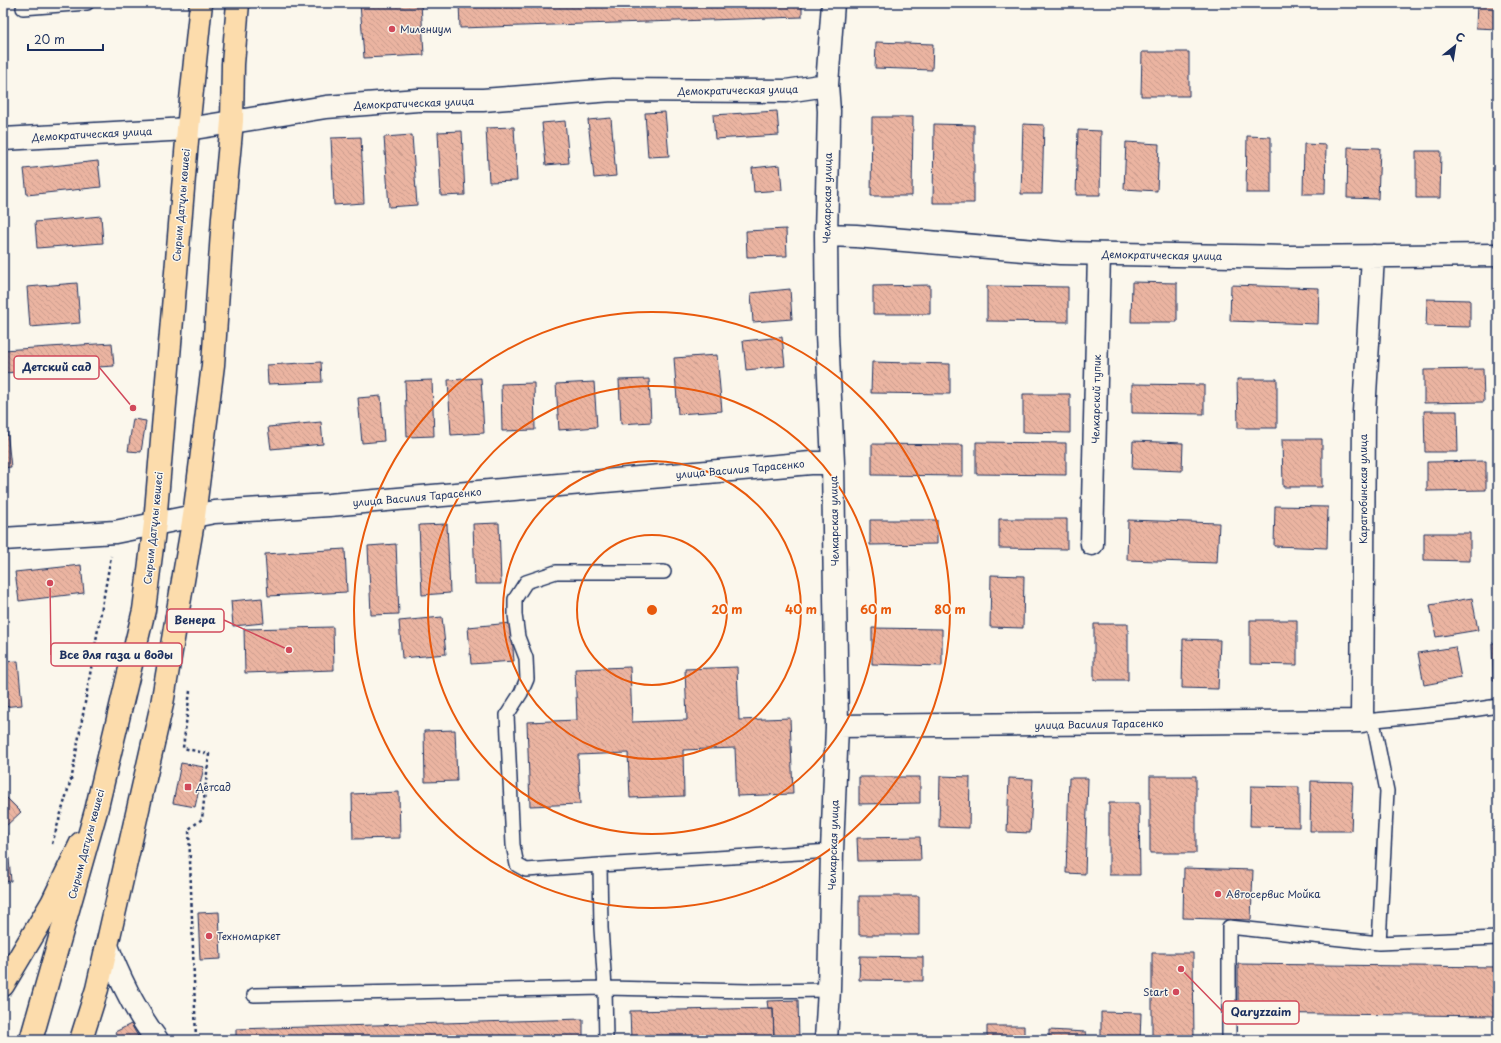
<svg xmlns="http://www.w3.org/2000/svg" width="1501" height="1043" font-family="'Playpen Sans',sans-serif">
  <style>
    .building { fill: url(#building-back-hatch); stroke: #1b2f5e }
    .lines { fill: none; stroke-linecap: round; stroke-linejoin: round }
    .lane-casing { stroke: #1b2f5e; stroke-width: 16 }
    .street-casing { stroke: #1b2f5e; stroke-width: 25 }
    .secondary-casing { stroke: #1b2f5e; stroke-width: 25 }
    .primary-casing { stroke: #1b2f5e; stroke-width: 25 }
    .highway-casing { stroke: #1b2f5e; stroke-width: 25 }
    .path { stroke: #1b2f5e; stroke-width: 2.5; stroke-dasharray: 3 3; stroke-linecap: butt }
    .lane { stroke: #fbf7ec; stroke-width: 13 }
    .street { stroke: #fbf7ec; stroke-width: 22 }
    .secondary { stroke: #fbf7ec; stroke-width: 22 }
    .primary { stroke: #fcdcac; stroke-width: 22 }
    .highway { stroke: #fcdcac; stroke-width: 22 }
    .ring { fill: none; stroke: #e8590c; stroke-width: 2 }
    .poi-dot { fill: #d1495b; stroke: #fbf7ec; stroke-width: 1.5 }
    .labels { text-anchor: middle; stroke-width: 3; stroke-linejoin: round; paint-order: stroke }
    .poi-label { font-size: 10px; fill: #1b2f5e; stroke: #fbf7ec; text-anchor: start }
    .street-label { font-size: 10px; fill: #1b2f5e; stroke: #fbf7ec }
    .centre { fill: #e8590c; stroke: #fbf7ec; stroke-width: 2 }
    .ring-label { font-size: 12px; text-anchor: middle; font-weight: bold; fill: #e8590c; stroke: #fbf7ec; stroke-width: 3; stroke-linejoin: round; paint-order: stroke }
    .leader { fill: none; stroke: #d1495b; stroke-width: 1.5 }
    .callout-dot { fill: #d1495b; stroke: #fbf7ec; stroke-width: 1.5 }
    .callout { fill: #fbf7ec; stroke: #d1495b; stroke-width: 1.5 }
    .callout-label { font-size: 11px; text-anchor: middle; font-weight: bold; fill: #1b2f5e }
  </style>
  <defs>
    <pattern id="building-back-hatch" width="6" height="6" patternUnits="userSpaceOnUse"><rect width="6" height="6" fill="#ebb4a1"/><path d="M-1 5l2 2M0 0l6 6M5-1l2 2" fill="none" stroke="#c99b8d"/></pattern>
  </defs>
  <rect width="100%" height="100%" fill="#fbf7ec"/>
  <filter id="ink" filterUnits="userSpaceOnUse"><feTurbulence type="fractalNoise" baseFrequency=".025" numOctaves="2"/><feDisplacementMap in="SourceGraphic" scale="8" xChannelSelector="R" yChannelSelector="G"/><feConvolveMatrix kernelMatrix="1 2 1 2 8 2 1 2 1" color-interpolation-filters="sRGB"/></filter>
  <g filter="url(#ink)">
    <path class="building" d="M360,3h61l3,52 -60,3z
      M459,3h343v14l-342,11z
      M1477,3h21v26l-22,-1z
      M876,42l57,2 -1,26 -57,-2z
      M1142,52h47v44h-48z
      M777,111l2,24 -64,4 -2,-24z
      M665,112l4,44 -21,1 -3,-44z
      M872,117h41l-1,79h-41z
      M611,118l5,58 -22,2 -6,-58z
      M565,121l4,42 -23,2 -4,-42z
      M934,124l40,1v78h-41z
      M1023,124l21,1 -2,69h-21z
      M514,127l3,54 -28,1 -3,-54z
      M1078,130l23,1 -1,64h-24z
      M462,131l3,64 -24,1 -3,-64z
      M412,135l5,70 -28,2 -5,-70z
      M1247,136l24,1v56h-25z
      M361,137l3,66 -30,2 -3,-67z
      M1126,142l33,2 -2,47 -33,-2z
      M1304,144l22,1 -1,49h-22z
      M1348,147l32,1 -2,51 -31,-1z
      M1416,151h25l-1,47h-24z
      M98,161l3,26 -74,8 -3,-26z
      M780,165l2,25 -28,2 -2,-24z
      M101,216l2,27 -66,5 -2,-26z
      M786,229l1,27 -40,1 -1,-26z
      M1132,282l45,1v39h-46z
      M77,283l3,40 -50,4 -3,-40z
      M930,285v29h-57v-28z
      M1231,285l88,3 -1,36 -88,-3z
      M987,286l81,1v35l-81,-1z
      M790,289l2,30 -39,3 -2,-29z
      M1427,299l43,1v27l-44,-1z
      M782,337l3,29 -39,4 -3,-29z
      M112,343l2,23 -111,7v-23z
      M717,355l5,56 -44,3 -4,-56z
      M321,362l1,20 -54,2 -1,-19z
      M872,362l78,2v30l-79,-1z
      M1483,369l1,33 -60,1v-33z
      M481,378l3,55 -33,2 -3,-55z
      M649,379l2,43 -30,2 -2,-44z
      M1237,379h40v49h-39z
      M432,380l2,56 -27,1 -2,-56z
      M594,382l3,45 -38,3 -3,-46z
      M534,383l1,47 -33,1 -1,-47z
      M1132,384l72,1v29l-72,-1z
      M1023,394h47v39l-47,-1z
      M381,396l3,45 -22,2 -4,-45z
      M1424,411h33l1,41h-33z
      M133,419l13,2 -5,31 -13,-1z
      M6,421l5,46 -8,1v-46z
      M321,422l2,22 -52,5 -3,-22z
      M1282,439h40v48h-39z
      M1133,441l50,2 -1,28 -50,-2z
      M976,442l90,1v32l-90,-1z
      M872,444l91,1v31l-91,-1z
      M1486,461v29l-59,1v-29z
      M1275,506l53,1 -1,41 -53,-2z
      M999,519h68v30l-68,-1z
      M870,520h67v24l-67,1z
      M1128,520l91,3 -2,40 -90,-3z
      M499,523l2,61h-26l-2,-60z
      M447,524l3,69 -28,2 -3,-70z
      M1424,533h46v28l-46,-1z
      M396,544l3,70 -28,1 -3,-69z
      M345,549l2,43 -79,4 -3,-42z
      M81,565l3,28 -65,8 -4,-29z
      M991,575l33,1 -1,52 -33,-1z
      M262,598l2,25 -31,3 -2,-25z
      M1472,598l6,32 -42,7 -6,-32z
      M442,617l4,37 -44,4 -3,-37z
      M1250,620h47v45l-47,-1z
      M511,623l3,38 -43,3 -3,-37z
      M1094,624h34v56h-34z
      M333,627l1,43 -89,3 -1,-44z
      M872,628l70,1v37l-70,-2z
      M1183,639l37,1 -2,49 -36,-1z
      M1492,643h6v37h-5z
      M1455,647l6,31 -37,7 -6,-32z
      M18,661l4,44 -19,2v-45z
      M630,667l2,55 55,-2 -2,-51 52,-2 2,53 51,-2 3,76 -56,2 -2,-48 -52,2 1,46 -54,2 -2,-45 -50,2 2,49 -50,2 -3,-84 50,-2 -2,-51z
      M455,730l2,51 -32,1 -1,-51z
      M181,763l23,4 -9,40 -22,-4z
      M940,776l30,1 -1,51 -30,-1z
      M1150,776h46v77h-46z
      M859,777h61v26l-61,1z
      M1009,778l24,1 -3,54 -23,-1z
      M1069,778h19l-3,96 -19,-1z
      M1311,781l42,1 -2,49h-41z
      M3,784l1,11 17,17 -15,14 5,55 -8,1z
      M1251,786l48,1v40l-49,-1z
      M399,792l1,46 -47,1 -1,-45z
      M1109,803h30l1,72h-31z
      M920,837l1,23 -63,1 -1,-23z
      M1184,868l69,2 -2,50 -68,-2z
      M859,896h60v39h-60z
      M219,912l2,47 -21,1 -2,-47z
      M1152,953h41l1,87h-42z
      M860,956l63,1v24l-64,-1z
      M1238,964l260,3v49l-260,-3z
      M798,1000l1,40h-25l-1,-32h-5l-1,-7z
      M773,1008l1,32h-143l-1,-29z
      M1101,1012l40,1 -1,27h-39z
      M583,1019v21h-347v-11z
      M131,1024l9,16h-21l-4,-8z
      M987,1026h37v14h-37z
      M1049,1030l37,2 -1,8h-36z
      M861,1038l74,1v1h-74z"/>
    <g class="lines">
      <g class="lane-casing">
        <path id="lane" d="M23,8l64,-5
          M664,572h-108l-30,10 -11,17v16l3,22 8,21 1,21 -6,14 -14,22 6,130 4,20 9,5 74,-5 1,63 4,60 145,3 79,-1
          M1365,721l93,-9 40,-6
          M1373,721l14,70 -8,152
          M600,865l232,-14
          M254,995l351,-7 1,52
          M1229,1040v-113l150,16 119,-5"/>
      </g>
      <g class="street-casing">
        <path id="street" d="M3,139l185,-10 138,-22 92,-7h65l129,-10 174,1 41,-6
          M826,235l30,1 204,17 227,4 211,-2
          M3,539l112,-7 99,-20 115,-7 482,-42h22
          M1092,544l7,-290
          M837,726l525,-5 2,-309 9,-156
          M826,1040l3,-50 3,-139 5,-125 -4,-263 -6,-129 -1,-99 3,-124 -2,-26 6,-82"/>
      </g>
      <g class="secondary-casing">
        <path id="secondary" d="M107,946c13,34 28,65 50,94"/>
      </g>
      <g class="primary-casing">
        <path id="primary" d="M3,985l49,-82 29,-60"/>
      </g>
      <g class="highway-casing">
        <path id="highway" d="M31,1040l65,-229 48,-201 11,-87 33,-394 13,-126
          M81,1040l16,-51 65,-285 32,-188 19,-151 10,-148 9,-96 1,-57 5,-61"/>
      </g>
      <path class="path" d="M190,691l-7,57 26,6 -7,65 -13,10 7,211
        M52,844l20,-68 39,-220"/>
      <use href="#lane" class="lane"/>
      <use href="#street" class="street"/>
      <use href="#secondary" class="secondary"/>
      <use href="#primary" class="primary"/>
      <use href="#highway" class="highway"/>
    </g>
  </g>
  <g class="ring">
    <circle cx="652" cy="610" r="75"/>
    <circle cx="652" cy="610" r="149"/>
    <circle cx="652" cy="610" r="224"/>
    <circle cx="652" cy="610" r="298"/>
  </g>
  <g class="poi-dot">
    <circle cx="392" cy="29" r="4"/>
    <rect x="184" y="783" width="8" height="8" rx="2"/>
    <circle cx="1218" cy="894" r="4"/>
    <circle cx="209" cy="936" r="4"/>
    <circle cx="1176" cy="992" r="4"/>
  </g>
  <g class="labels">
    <g class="poi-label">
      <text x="400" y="33">Милениум</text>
      <text x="196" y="791">Детсад</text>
      <text x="1226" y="898">Автосервис Мойка</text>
      <text x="217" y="940">Техномаркет</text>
      <text x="1168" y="996" text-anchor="end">Start</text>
    </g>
    <g class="street-label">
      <text transform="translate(738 90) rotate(-1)" y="4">Демократическая улица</text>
      <text transform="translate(414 103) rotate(-2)" y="4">Демократическая улица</text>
      <text transform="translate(92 134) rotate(-3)" y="4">Демократическая улица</text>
      <text transform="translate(827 198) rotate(-89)" y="4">Челкарская улица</text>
      <text transform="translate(181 205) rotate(-85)" y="4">Сырым Датұлы көшесі</text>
      <text transform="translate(1162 255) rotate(1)" y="4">Демократическая улица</text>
      <text transform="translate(1096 399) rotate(-89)" y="4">Челкарский тупик</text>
      <text transform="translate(740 469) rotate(-5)" y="4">улица Василия Тарасенко</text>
      <text transform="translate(1363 489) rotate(-90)" y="4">Каратюбинская улица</text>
      <text transform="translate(417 497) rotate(-5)" y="4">улица Василия Тарасенко</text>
      <text transform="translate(834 521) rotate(-91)" y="4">Челкарская улица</text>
      <text transform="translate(153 528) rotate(-84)" y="4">Сырым Датұлы көшесі</text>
      <text transform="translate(1099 724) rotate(-1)" y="4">улица Василия Тарасенко</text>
      <text transform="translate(86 844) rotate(-75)" y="4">Сырым Датұлы көшесі</text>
      <text transform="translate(833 845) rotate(-88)" y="4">Челкарская улица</text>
    </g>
  </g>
  <circle cx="652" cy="610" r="6" class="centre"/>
  <g class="ring-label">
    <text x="727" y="614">20 m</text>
    <text x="801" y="614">40 m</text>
    <text x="876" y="614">60 m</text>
    <text x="950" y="614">80 m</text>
  </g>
  <path class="leader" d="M133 408L99 367M289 650L224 620M50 583L51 655M1181 969L1223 1012"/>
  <g class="callout-dot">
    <circle cx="133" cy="408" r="4"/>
    <circle cx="289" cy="650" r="4"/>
    <circle cx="50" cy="583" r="4"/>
    <circle cx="1181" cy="969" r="4"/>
  </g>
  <g class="callout">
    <rect x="14" y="356" width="85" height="23" rx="4"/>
    <rect x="167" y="609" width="57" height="23" rx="4"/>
    <rect x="51" y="643" width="131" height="23" rx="4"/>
    <rect x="1223" y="1001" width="76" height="23" rx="4"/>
  </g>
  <g class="callout-label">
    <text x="57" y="371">Детский сад</text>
    <text x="195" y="624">Венера</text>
    <text x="116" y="659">Все для газа и воды</text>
    <text x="1261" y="1016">Qaryzzaim</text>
  </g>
  <rect width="1501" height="1043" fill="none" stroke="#fbf7ec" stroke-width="16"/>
  <rect x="8" y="8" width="1485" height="1027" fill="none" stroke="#1b2f5e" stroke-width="1.5" filter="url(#ink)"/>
  <g transform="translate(1455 46) rotate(30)" stroke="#fbf7ec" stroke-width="3" paint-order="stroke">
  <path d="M0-3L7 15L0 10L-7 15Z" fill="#1b2f5e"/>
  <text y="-6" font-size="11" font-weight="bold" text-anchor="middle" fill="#1b2f5e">С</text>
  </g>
  <path d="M28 44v6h75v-6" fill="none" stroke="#1b2f5e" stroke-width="2"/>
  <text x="34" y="44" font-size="12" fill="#1b2f5e" stroke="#fbf7ec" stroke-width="3" paint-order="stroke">20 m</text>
</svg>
